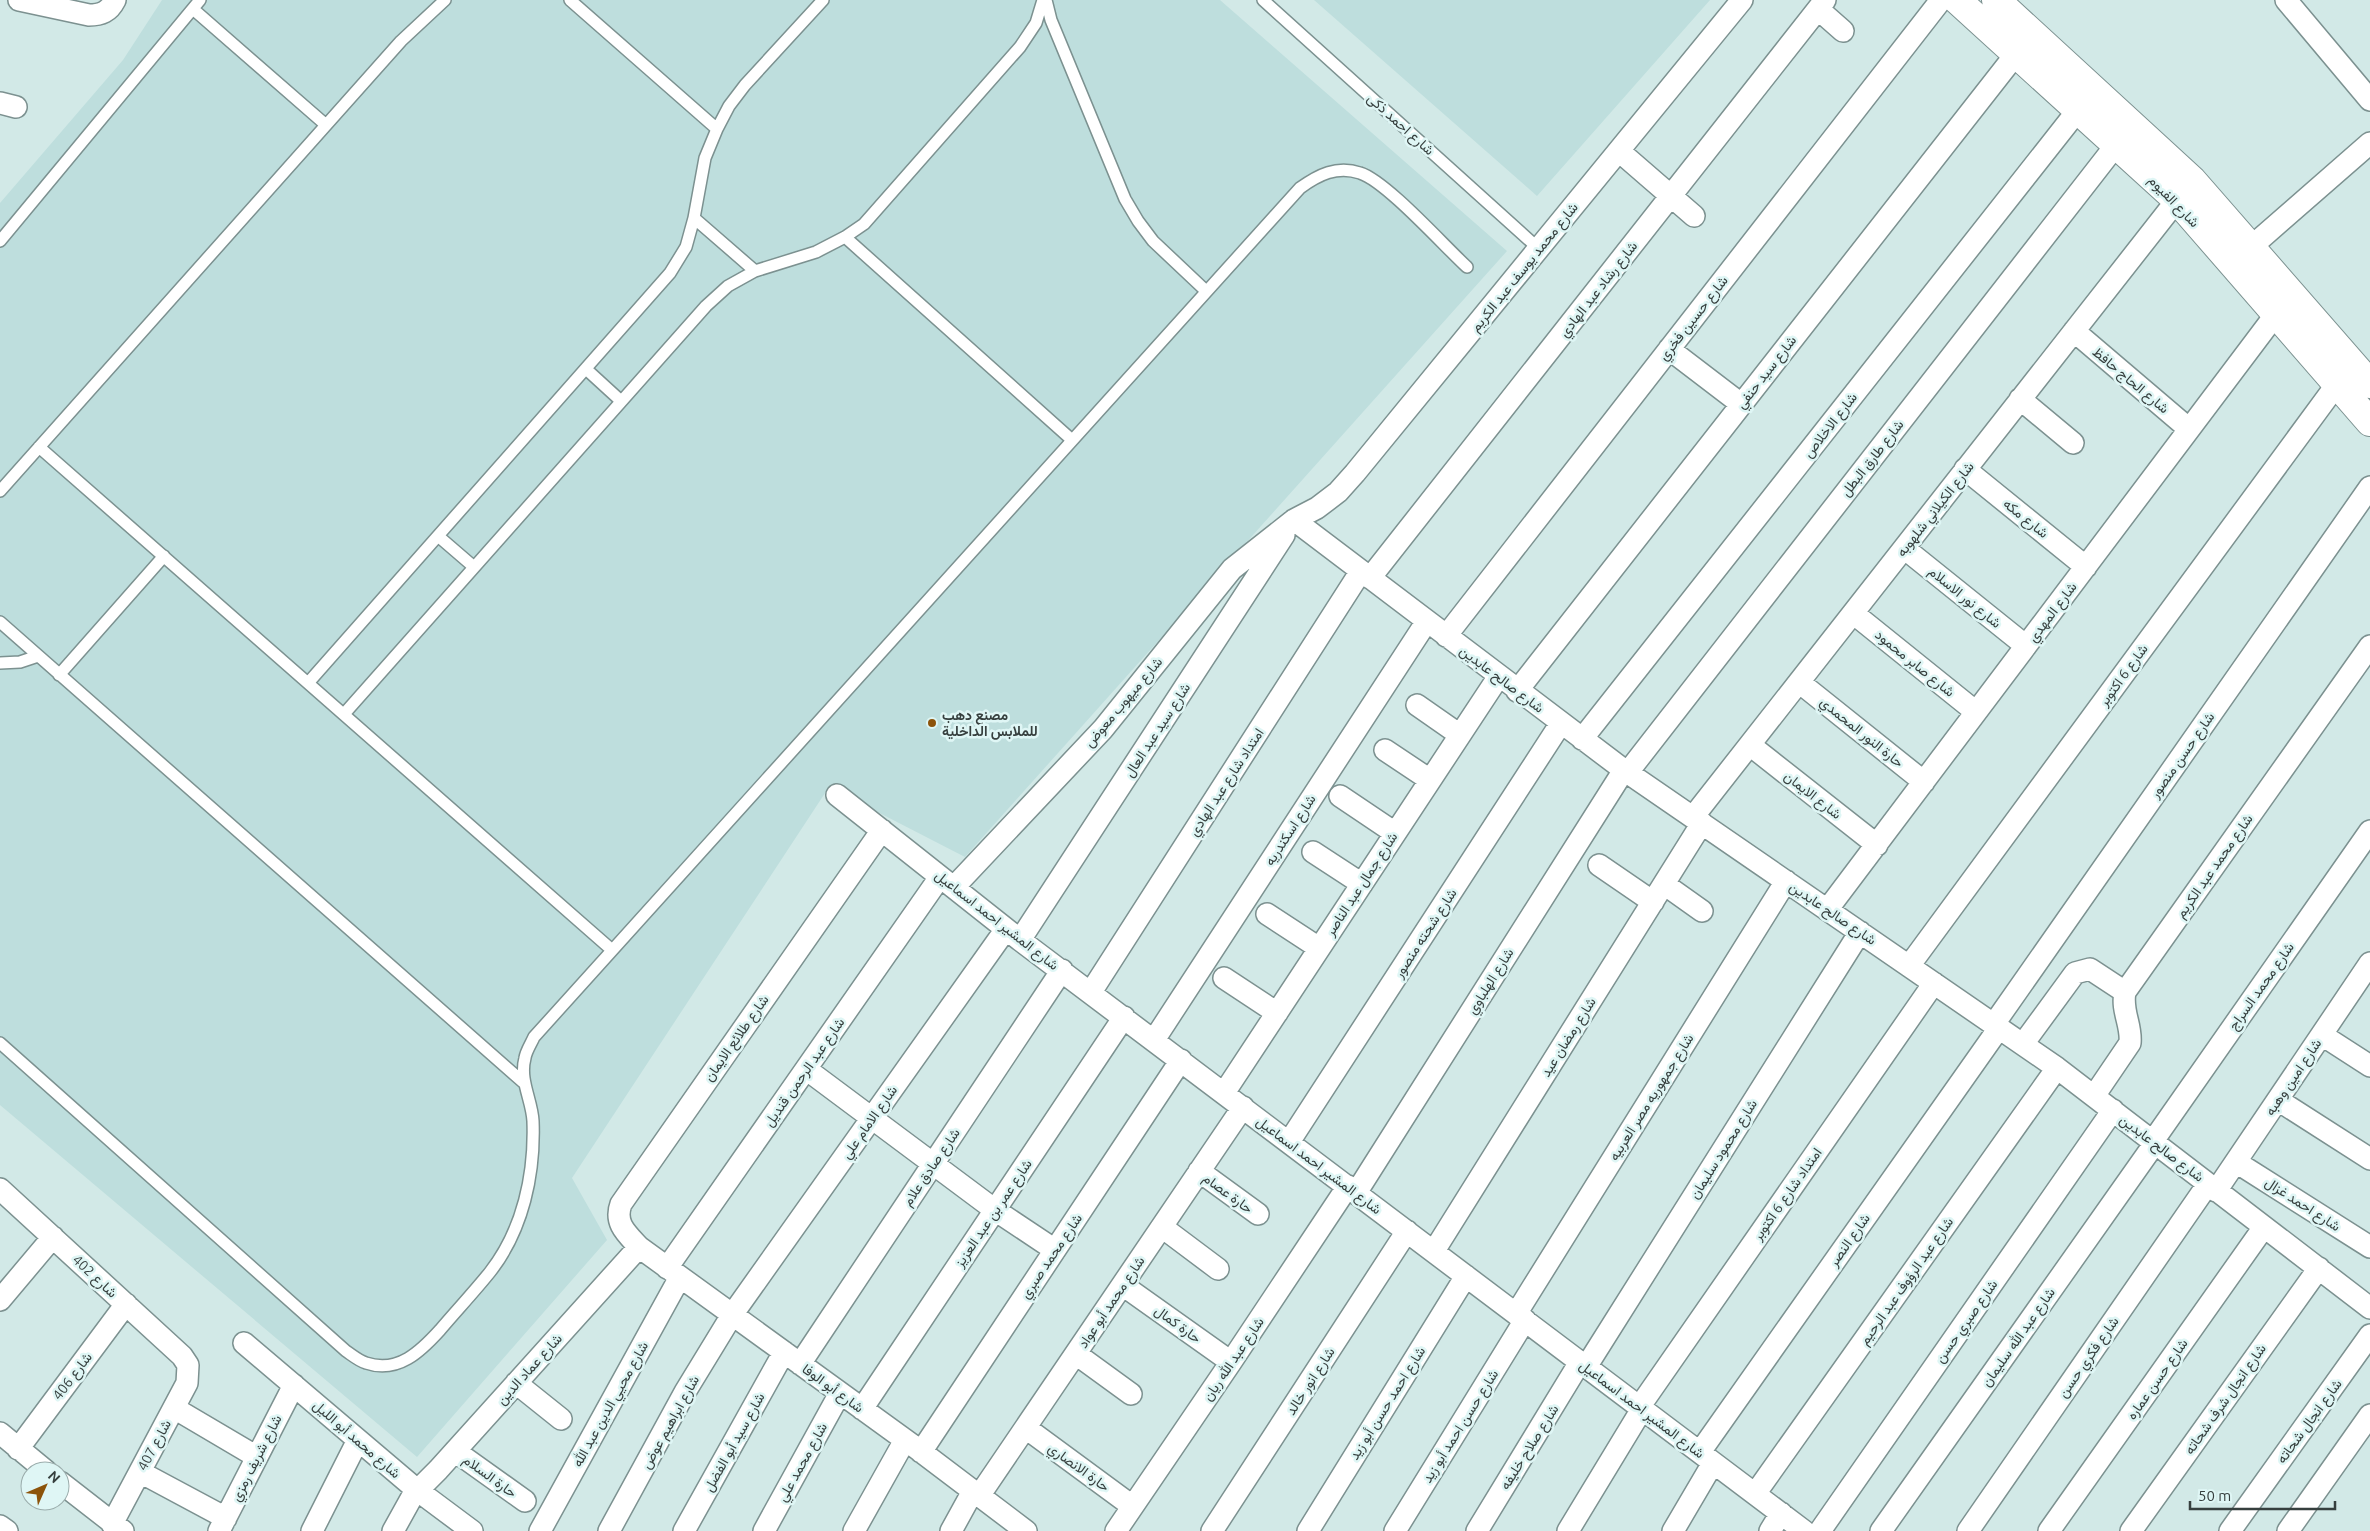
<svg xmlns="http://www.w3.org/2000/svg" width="2370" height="1531" font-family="Ubuntu,Vazirmatn,sans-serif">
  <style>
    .built { fill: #bededd }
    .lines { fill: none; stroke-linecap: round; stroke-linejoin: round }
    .lane-casing { stroke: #7c9190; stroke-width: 14 }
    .street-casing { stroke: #7c9190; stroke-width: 24 }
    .secondary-casing { stroke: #7c9190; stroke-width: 30 }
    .lane { stroke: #fff; stroke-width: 11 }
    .street { stroke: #fff; stroke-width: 21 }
    .secondary { stroke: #fff; stroke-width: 28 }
    .poi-dot { fill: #8c530a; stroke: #dff6f5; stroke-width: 2 }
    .labels { text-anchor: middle; stroke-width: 5; stroke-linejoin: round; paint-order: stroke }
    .street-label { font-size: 14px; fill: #363f3e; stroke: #dff6f5 }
    .poi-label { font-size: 14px; font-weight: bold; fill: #363f3e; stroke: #dff6f5; text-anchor: start }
  </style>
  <rect width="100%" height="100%" fill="#d2e9e7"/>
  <path class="built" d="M162,0h1058l287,251 -542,606 -136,-70 -257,391 35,62 -190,217 -417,-352v-902l123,-143z
    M1314,0h396l-173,196z"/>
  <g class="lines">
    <g class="lane-casing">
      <path id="lane" d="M570,0l147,129
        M1046,0l5,20 74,179 13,22 15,20 53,50
        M1263,0l276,249
        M193,9l133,116
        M694,218l61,53
        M845,237l227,203
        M0,241l200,-241
        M586,369l35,32
        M39,447l573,503
        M0,491l401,-450 44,-41
        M438,536l36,31
        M0,622l523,460
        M0,663l20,-1 18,-6
        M59,675l105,-119
        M308,683l362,-410 16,-26 8,-29 11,-60 12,-29 12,-23 16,-21 78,-85
        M344,714l362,-408 22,-20 27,-15 61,-19 29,-15 19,-13 156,-177 16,-24 7,-23
        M0,1043l346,308c6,4 13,10 20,12 32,11 55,-12 74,-33 16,-19 34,-38 50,-58 33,-42 45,-98 43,-151 -1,-21 -14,-41 -8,-63 1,-7 6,-14 9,-21l766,-849c18,-13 37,-23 60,-15 26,8 84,73 107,94"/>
    </g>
    <g class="street-casing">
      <path id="street" d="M19,0l70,15c12,0 20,-3 26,-15
        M2286,0l84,100
        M1818,9l25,22
        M0,103l16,4
        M1619,151l75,65
        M2251,247l119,-104
        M2074,331l115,98
        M1669,349l72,55
        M2020,399l53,44
        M1965,469l121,98
        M1294,520l330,250 433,298 313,240
        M1904,548l122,98
        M1370,578l455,-578
        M1853,613l123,99
        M1446,636l495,-636
        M1799,682l125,100
        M1517,691l499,-637
        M1417,705l43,30
        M1582,739l496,-629
        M1750,745l127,100
        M1385,750l45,30
        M1628,772l488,-627
        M837,795l183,145 784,591
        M1340,796l55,37
        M1693,817l484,-617
        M882,830l-261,374c-7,19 5,29 18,43l276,200 111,84
        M1313,852l49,32
        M1599,865l54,37
        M1664,884l38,27
        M954,887l149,-158 129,-160 62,-49 23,-12 21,-16 17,-19 387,-473
        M1827,910l449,-596
        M1267,914l52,34
        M1020,940l264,-405
        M1909,966l428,-582
        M1224,978l53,35
        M1091,992l270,-421
        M1994,1024l376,-537
        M2322,1035l48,31
        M1154,1040l273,-419
        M2023,1044l52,-71 15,-4 35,23
        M806,1069l189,141 60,40
        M1224,1093l275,-417
        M2094,1096l36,-53c2,-18 -9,-32 -5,-51l245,-346
        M2278,1100l92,59
        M2153,1141l217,-310
        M1289,1142l272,-419
        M2236,1162l134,85
        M1199,1171l59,43
        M0,1189l182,167 6,9 -1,18 -75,141
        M2216,1191l154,-228
        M1356,1193l268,-423
        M1162,1227l56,42
        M1434,1251l268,-428
        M667,1268l273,-391
        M1124,1286l107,76
        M0,1300l53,-63
        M1516,1314l270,-433
        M244,1343l173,147 55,41
        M1076,1354l55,40
        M800,1364l262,-394
        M1586,1367l274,-435
        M516,1383l45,36
        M1640,1406l294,-423
        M174,1408l83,49
        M862,1409l262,-392
        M1026,1428l106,78
        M0,1433l46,38
        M18,1449l108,-145
        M455,1451l70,50
        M921,1452l260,-392
        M1700,1452l299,-424
        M140,1472l86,46
        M60,1482l63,49
        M1755,1494l302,-426
        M979,1496l264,-389
        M0,1526l7,5
        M219,1531l75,-146
        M312,1531l46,-91
        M393,1531l20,-36 25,-25 201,-223
        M540,1531l140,-254
        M609,1531l76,-139 47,-77 274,-386
        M684,1531l100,-179
        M764,1531l76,-138
        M854,1531l51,-91
        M951,1531l22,-40
        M1116,1531l115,-169 117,-176
        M1212,1531l195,-300
        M1308,1531l158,-255
        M1395,1531l130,-211
        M1477,1531l103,-169
        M1568,1531l74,-122
        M1673,1531l40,-68
        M1770,1531l11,-18
        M1820,1531l293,-421
        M1881,1531l274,-388
        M1968,1531l240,-347
        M2049,1531l215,-304
        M2131,1531l188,-263
        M2230,1531l140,-196
        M2288,1531l82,-116"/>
    </g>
    <g class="secondary-casing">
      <path id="secondary" d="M1957,0l220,200 193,222
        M1996,0l196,180 178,204"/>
    </g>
    <use href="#lane" class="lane"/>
    <use href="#street" class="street"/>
    <use href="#secondary" class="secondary"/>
  </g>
  <circle class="poi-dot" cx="932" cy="723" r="5"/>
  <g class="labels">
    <g class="street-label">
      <text transform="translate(1401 124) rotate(42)" y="5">شارع احمد ذكى</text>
      <text transform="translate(2174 201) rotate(46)" y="5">شارع الفيوم</text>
      <text transform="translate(1524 267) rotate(-51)" y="5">شارع محمد يوسف عبد الكريم</text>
      <text transform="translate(1598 289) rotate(-52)" y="5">شارع رشاد عبد الهادي</text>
      <text transform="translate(1693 318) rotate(-52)" y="5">شارع حسين فخري</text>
      <text transform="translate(1766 372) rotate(-52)" y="5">شارع سيد حنفي</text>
      <text transform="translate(2131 380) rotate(40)" y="5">شارع الحاج حافظ</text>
      <text transform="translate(1830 425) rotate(-52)" y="5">شارع الاخلاص</text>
      <text transform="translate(1872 458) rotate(-52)" y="5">شارع طارق البطل</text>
      <text transform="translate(1935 509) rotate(-52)" y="5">شارع الكيلاني شلهوبه</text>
      <text transform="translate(2026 518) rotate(39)" y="5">شارع مكه</text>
      <text transform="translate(1965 597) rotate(39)" y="5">شارع نور الاسلام</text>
      <text transform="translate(2052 612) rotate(-53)" y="5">شارع المهدي</text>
      <text transform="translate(1915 663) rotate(39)" y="5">شارع صابر محمود</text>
      <text transform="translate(2123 675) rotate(-54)" y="5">شارع 6 اكتوبر</text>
      <text transform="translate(1502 679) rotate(37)" y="5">شارع صالح عابدين</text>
      <text transform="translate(1123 702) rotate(-50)" y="5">شارع ميهوب معوض</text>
      <text transform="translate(1157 730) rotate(-57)" y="5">شارع سيد عبد العال</text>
      <text transform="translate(1862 732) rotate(39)" y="5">حارة النور المحمدي</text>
      <text transform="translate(2182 755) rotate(-55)" y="5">شارع حسن منصور</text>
      <text transform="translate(1226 782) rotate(-57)" y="5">امتداد شارع عبد الهادي</text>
      <text transform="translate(1813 795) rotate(38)" y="5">شارع الايمان</text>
      <text transform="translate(1290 830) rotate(-57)" y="5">شارع اسكندريه</text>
      <text transform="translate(2214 866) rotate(-55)" y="5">شارع محمد عبد الكريم</text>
      <text transform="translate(1361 884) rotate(-57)" y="5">شارع جمال عبد الناصر</text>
      <text transform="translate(1833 913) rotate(34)" y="5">شارع صالح عابدين</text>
      <text transform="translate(997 920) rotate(38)" y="5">شارع المشير احمد اسماعيل</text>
      <text transform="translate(1425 933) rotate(-57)" y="5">شارع شحته منصور</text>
      <text transform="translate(1490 981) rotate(-58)" y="5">شارع الهلباوي</text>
      <text transform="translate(2261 986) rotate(-55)" y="5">شارع محمد السراج</text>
      <text transform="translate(1568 1037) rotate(-58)" y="5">شارع رمضان عيد</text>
      <text transform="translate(736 1038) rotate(-55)" y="5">شارع طلائع الايمان</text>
      <text transform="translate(804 1072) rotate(-55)" y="5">شارع عبد الرحمن قنديل</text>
      <text transform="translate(2293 1077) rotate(-56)" y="5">شارع امين وهبه</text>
      <text transform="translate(1651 1097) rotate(-58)" y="5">شارع جمهوريه مصر العربيه</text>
      <text transform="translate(869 1122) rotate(-55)" y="5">شارع الامام علي</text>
      <text transform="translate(2162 1148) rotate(37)" y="5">شارع صالح عابدين</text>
      <text transform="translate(1723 1149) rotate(-58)" y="5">شارع محمود سليمان</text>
      <text transform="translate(1319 1165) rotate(37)" y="5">شارع المشير احمد اسماعيل</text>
      <text transform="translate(931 1167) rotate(-56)" y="5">شارع صادق علام</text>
      <text transform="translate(1228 1193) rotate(36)" y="5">حارة عصام</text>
      <text transform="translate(1787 1194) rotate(-55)" y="5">امتداد شارع 6 اكتوبر</text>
      <text transform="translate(2303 1204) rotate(33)" y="5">شارع احمد غزال</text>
      <text transform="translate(993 1213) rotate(-56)" y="5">شارع عمر بن عبد العزيز</text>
      <text transform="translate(1849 1240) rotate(-55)" y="5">شارع النصر</text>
      <text transform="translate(1051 1256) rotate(-56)" y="5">شارع محمد صبري</text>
      <text transform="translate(95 1276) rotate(43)" y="5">شارع 402</text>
      <text transform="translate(1906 1281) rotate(-55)" y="5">شارع عبد الرؤوف عبد الرحيم</text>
      <text transform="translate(1111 1302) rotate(-56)" y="5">شارع محمد أبو عواد</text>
      <text transform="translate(1966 1321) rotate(-55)" y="5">شارع صبري حسن</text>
      <text transform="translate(1178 1324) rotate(36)" y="5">حارة كمال</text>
      <text transform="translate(2018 1337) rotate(-55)" y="5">شارع عبد الله سليمان</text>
      <text transform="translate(2088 1357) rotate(-55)" y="5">شارع فكري حسن</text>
      <text transform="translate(1233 1359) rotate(-56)" y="5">شارع عبد الله ريان</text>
      <text transform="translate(529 1369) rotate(-48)" y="5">شارع عماد الدين</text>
      <text transform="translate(72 1376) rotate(-53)" y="5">شارع 406</text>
      <text transform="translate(2157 1379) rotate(-55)" y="5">شارع حسن عماره</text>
      <text transform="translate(1310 1381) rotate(-57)" y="5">شارع انور خالد</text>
      <text transform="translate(833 1388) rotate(36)" y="5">شارع أبو الوفا</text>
      <text transform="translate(2225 1399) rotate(-55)" y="5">شارع انجال شرف شحاته</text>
      <text transform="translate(1387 1403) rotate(-58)" y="5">شارع احمد حسن أبو زيد</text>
      <text transform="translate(610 1404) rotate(-61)" y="5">شارع محيي الدين عبد الله</text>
      <text transform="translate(1642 1409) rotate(37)" y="5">شارع المشير احمد اسماعيل</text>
      <text transform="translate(2309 1421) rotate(-54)" y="5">شارع انجال شحاته</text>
      <text transform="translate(670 1422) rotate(-61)" y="5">شارع ابراهيم عوض</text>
      <text transform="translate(1460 1426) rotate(-58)" y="5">شارع حسن احمد أبو زيد</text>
      <text transform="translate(357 1439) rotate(41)" y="5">شارع محمد أبو الليل</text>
      <text transform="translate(734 1442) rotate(-61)" y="5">شارع سيد أبو الفضل</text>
      <text transform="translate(154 1445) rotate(-62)" y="5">شارع 407</text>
      <text transform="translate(1529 1447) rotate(-58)" y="5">شارع صلاح خليفه</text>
      <text transform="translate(256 1458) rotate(-63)" y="5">شارع شريف رمزي</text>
      <text transform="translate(802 1462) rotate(-61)" y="5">شارع محمد علي</text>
      <text transform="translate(1079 1467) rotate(36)" y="5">حارة الانصاري</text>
      <text transform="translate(490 1476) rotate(36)" y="5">حارة السلام</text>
    </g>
    <g class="poi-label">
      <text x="942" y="720">مصنع دهب<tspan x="942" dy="16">للملابس الداخلية</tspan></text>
    </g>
  </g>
  <g transform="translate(45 1486) rotate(45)"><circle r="24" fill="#dff6f5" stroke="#9badac"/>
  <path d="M0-4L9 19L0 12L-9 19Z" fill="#8c530a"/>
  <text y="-8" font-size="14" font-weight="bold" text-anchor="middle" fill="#363f3e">N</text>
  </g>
  <path d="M2190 1501v8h145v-8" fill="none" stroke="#363f3e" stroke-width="2.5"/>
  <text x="2198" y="1501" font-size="15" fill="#363f3e" stroke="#dff6f5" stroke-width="4" paint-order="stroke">50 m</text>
</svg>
